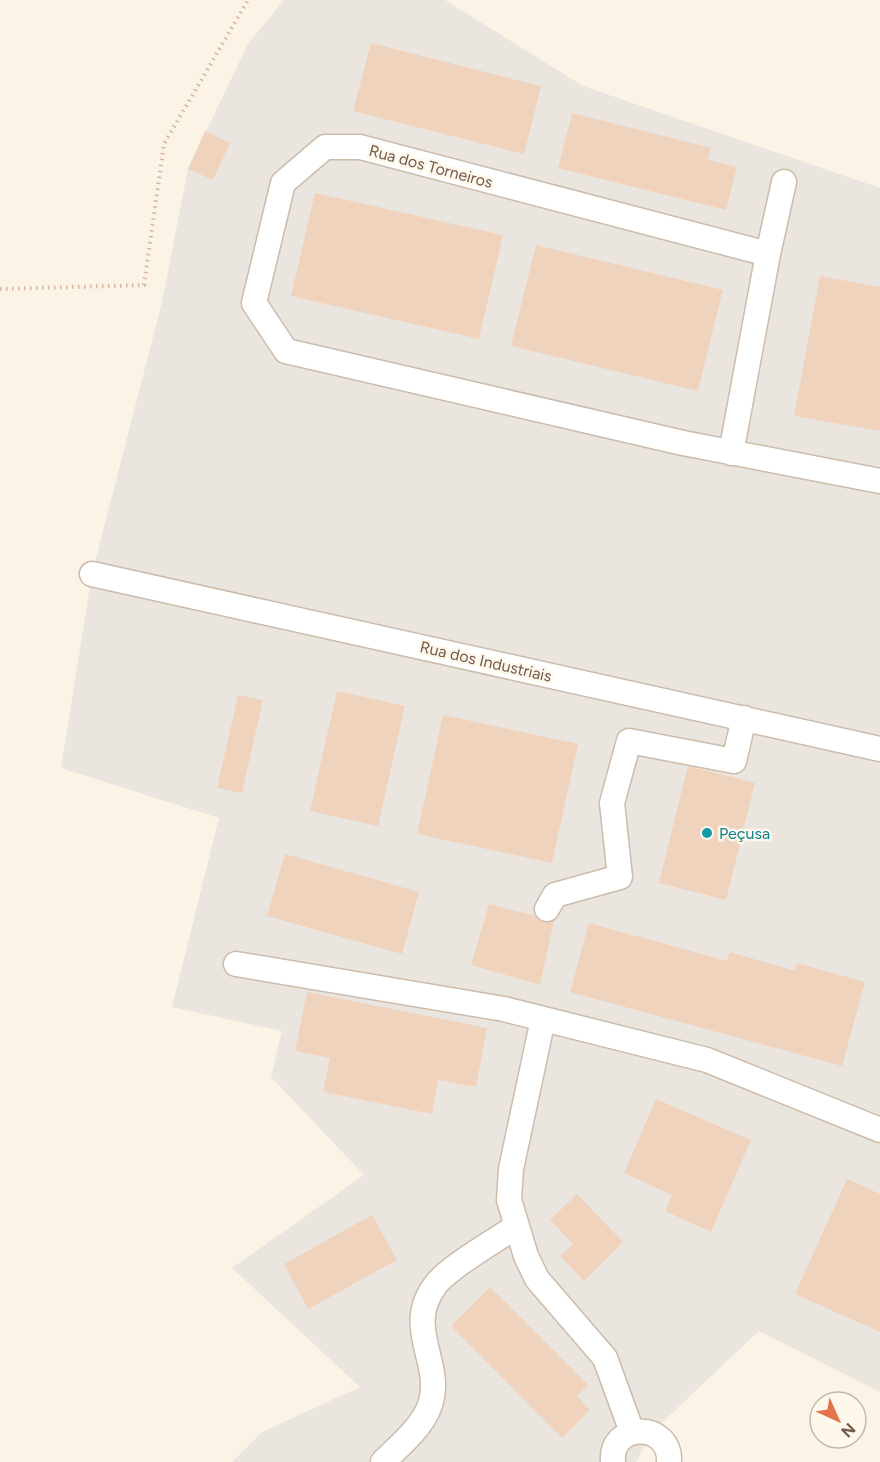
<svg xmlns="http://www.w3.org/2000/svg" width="880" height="1462" font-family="Figtree,sans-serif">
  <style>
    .industrial { fill: #ebe5df }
    .building { fill: #f0d3bd }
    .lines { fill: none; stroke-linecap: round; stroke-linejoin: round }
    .minor-casing { stroke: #cdbbab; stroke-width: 27 }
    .path { stroke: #d5b6a0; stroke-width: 4; stroke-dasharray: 1.5 4.5; stroke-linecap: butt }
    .minor { stroke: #fff; stroke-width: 24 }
    .culture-dot { fill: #0f9aa8; stroke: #fef7eb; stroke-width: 2 }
    .labels { text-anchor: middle; stroke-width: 5; stroke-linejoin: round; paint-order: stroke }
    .street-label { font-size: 16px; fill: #735a4b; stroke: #fef7eb }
    .culture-label { font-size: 16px; fill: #0d838f; stroke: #fef7eb; text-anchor: start }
  </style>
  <rect width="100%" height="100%" fill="#fbf3e5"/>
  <path class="industrial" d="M284,0h161l138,86 297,102v1204l-121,-61 -107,101 -16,30h-404l30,-30 98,-45 -128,-119 132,-93 -93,-98 11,-46 -110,-24 47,-189 -158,-50 31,-194 70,-272 26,-133 60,-125z"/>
  <path class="building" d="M371,43l170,43 -17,68 -171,-43z
    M572,113l139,35 -3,12 29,7 -11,43 -168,-42z
    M205,131l25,12 -17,37 -25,-11z
    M315,193l188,42 -24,104 -188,-43z
    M536,245l187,45 -25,101 -187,-45z
    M820,276l60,11v144l-86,-15z
    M337,691l68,15 -27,120 -68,-15z
    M238,695l25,5 -21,93 -25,-5z
    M443,715l135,29 -26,119 -135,-29z
    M688,766l67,17 -29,117 -67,-17z
    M285,854l134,38 -17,62 -135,-38z
    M489,904l65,17 -14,64 -69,-20z
    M589,923l138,38 3,-9 65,19 2,-8 68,19 -23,84 -272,-74z
    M307,992l180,36 -11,59 -38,-7 -6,34 -109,-22 7,-34 -35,-7z
    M656,1099l95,41 -40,92 -46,-21 7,-16 -48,-22z
    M847,1179l33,15v138l-85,-38z
    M577,1194l46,48 -39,39 -24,-25 13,-12 -23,-24z
    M372,1215l25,45 -89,49 -24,-45z
    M490,1287l98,98 -11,11 13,14 -28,28 -111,-112z"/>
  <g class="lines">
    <g class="minor-casing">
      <path id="minor" d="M768,254l16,-72
        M731,453l37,-199 -408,-107h-35l-42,36 -29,120 32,48 397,92 197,38
        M92,574l788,175
        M547,909l8,-14 65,-18 -8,-74 17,-62 105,20 10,-43
        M236,964l268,45 203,51 173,70
        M543,1019l-32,150 -2,31 17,56 11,23 68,79 27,74
        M383,1462c15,-15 36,-32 45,-52 20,-45 -28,-81 9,-127 15,-18 58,-42 78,-56
        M613,1462c-4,-40 58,-41 56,0"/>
    </g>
    <path class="path" d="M0,289l144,-4 20,-141 84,-144"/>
    <use href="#minor" class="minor"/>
  </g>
  <circle class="culture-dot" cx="707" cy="833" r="6"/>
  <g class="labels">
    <g class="street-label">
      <text transform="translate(431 166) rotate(15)" y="6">Rua dos Torneiros</text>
      <text transform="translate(486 661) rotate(13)" y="6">Rua dos Industriais</text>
    </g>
    <g class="culture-label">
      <text x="719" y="839">Peçusa</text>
    </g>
  </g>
  <g transform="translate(838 1420) rotate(135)"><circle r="28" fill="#fef7eb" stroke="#c6b8ab" stroke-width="1.5"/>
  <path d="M0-4.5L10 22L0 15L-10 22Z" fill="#e2734e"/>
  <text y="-9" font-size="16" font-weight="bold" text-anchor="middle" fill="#735a4b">N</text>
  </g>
</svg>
